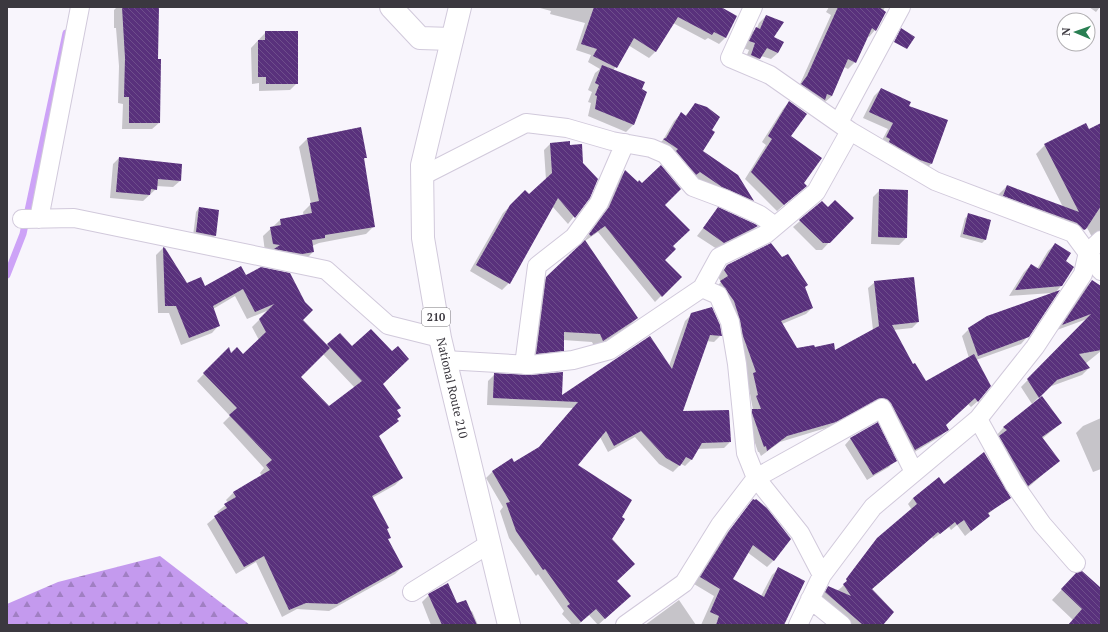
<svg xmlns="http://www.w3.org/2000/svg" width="1108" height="632" font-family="'PT Serif',serif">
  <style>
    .forest { fill: url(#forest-firs) }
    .shadow { fill: #0003; fill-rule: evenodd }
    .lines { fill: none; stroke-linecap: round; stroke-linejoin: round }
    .stream { stroke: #cda3f7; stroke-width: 7 }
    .building { fill: url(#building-back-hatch) }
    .street-casing { stroke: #d1c9db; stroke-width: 20 }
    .secondary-casing { stroke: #d1c9db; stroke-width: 24 }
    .highway-casing { stroke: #d1c9db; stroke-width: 24 }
    .street { stroke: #fff; stroke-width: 18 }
    .secondary { stroke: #fff; stroke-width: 22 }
    .highway { stroke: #fff; stroke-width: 22 }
    .labels { text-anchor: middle; stroke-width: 4; stroke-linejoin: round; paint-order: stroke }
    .shield { fill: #fff; stroke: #767479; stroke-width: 1 }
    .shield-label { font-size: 11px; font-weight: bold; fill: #3b383f }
    .street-label { font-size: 12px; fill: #3b383f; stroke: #fff }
  </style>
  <defs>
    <pattern id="forest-firs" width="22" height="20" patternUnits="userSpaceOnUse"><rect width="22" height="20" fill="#c49aee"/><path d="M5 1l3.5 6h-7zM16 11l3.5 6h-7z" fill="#a07fc2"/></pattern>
    <pattern id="building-back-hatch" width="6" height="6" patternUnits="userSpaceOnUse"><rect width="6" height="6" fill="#59317c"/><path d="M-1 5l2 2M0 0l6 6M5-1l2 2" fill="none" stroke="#6e4e8b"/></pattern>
  </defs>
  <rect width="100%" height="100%" fill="#f8f5fc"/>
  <path class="forest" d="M160,556l90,69h-243v-21l51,-22z"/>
  <path class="shadow" d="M117,7h41l-1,53 2,63 -7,6h-30l1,-25 -5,-1 1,-37 -3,-38h-2v-18z
    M540,7h179l6,31 -6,6 -11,-6 -3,2 -32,-17 -18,29 -6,6 -21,-13 -15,26 33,21 -13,33 -7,7 -38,-16 3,-13 -3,-1 4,-10 -4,-2 7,-17 5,-4 -12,-7 3,-7 -15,-5 9,-27 -35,-9 1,-3 -11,-3z
    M829,7h56l-10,23 -6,7 -2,-1 -12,26 -7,7 -4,-2 -12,29 -7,6 -30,-11 5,-7 31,-69 -5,-3z
    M1089,7h11l-4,5z
    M766,16l12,37 -7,6 -10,-3 -9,10 -8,-4 5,-12 -6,-2 6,-13 8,-7 2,-5z
    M266,32l31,51 -7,7 -31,1v-8l-7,1 -1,-36z
    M881,89l27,17 39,15 -16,43 -6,6 -45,-26 8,-15 -25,-11 11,-22z
    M789,102l1,34 13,48 -4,8 -22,19 -32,-32 21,-34 -4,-3 21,-33z
    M696,104l14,26 -8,22 35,23 16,26 -7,6 -31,-14 -58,-47 6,-6 11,-19 7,-7 4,2z
    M1101,124v119l-9,-6 -6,-11 -12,12 -79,-34 3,-9 9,-9 56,21 -27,-53 9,-9 43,-15z
    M360,128l6,29 -3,3 10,67 -7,7 -47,9 -7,3 1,6 -8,8 -40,-8 -2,-16 17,-16 24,-4 -1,-4 8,-8 -12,-57 8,-8z
    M550,144l20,2 12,17 7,34 -21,27 -16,-18 -43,77 -7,7 -32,-19 33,-58 22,-21 4,3 17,-15 -2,-30z
    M119,158l61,23 -7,6 -17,-1v3l-13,12 -33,-3 3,-34z
    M625,172l39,33 8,41 -9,14 17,17 -25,25 -57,-70 -13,9 52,77 -8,8 -34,22 -3,-6 -29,-2v10l-8,8 -26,3 9,-75 46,-44v-1l18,-26 16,-37z
    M880,190l26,48 -7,7 -28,-1 2,-47z
    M199,208l19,3 -3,25 -4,3 -18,-3 3,-24z
    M828,208l24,10 -30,32h-6l-23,-23 7,-6z
    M718,209l38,18 -6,6 -33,16 -20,-13z
    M969,215l21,6 -5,19 -3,3 -22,-6 5,-19z
    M1055,244l10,17 -4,25 -6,7 -27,43 -7,8 -45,16 2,41 -7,6 -3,-3 -23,21 2,5 -6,6 -33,20 -23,-46 -105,32 -19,14 -2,-4h-1l-12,-36 7,-6 -9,-49 -29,-73 6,-6 -3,-5 2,-4 7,-7 77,22 8,20 -6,6 -24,10 15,26 17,-2 21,4 38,-22 -5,-42 7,-6 43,40 -6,6 -19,2 20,36 12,17 44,-25 -7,-22 7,-7 83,-36 -43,3 15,-24 7,-7 6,4 11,-18z
    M163,248l24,36 17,3 42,-11 56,44 25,26 12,-12 60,74 -3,3 1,10 -19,16 24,41 -7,7 -23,13 18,39 -3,3 15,27 -7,7 -66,37 -32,-2 -15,8 -26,-55 -20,12 -29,-50 12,-10 -2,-2 11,-9 -2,-3 8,-8 28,-16 -2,-3 4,-5 -41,-45 7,-7 -33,-35 31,-32 3,6h12l16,-15 -7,-13 17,-17 -22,9 -12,-23 -22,13 6,16 -7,8 -31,12 -12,-32h-11l-2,-58zM323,354l32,34 -26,19 -29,-30z
    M1092,281l9,5v65l-16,13 4,4 -7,7 -33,12 -17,17 -11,-17 66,-68 -30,11 28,-42z
    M692,314l29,21 -7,7 -8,-1 -24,71 48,30 -6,6 -27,1 -6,11 -6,6 -4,-2 -8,8 -14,-8 -24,-27 -27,15 -8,-15 -24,28 45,52 -10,22 5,42 7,21 -25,23 -9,-10 -11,10h-6l-10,-11 2,-3 -26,-37 -2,2 -27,-38 -9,-27 3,-4 -17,-29 6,-6 19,-12 3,4 24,-15 35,-41 -86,-3 1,-24 7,-7 66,23 108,-31 16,-45z
    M1101,418v51l-8,3 -17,-39 7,-7z
    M1061,423l-19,16 16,22 -35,31 -28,-55 9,-10z
    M851,438l44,22 -6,7 -22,13 -22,-35z
    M944,485l65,12 -21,17 1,2 -24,20 -8,-11 -6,5 -2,-3 -16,12 -1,-2 -61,53 10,35h-30l-31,-27 3,-5 6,-6 8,4 5,-4 29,-41 41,-36 -4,-6 5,-6z
    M753,500l21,60 -7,7 -20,-15 -15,27 29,17 11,-21 6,-6 1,56h-78l13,-29 -20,-12 28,-45z
    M1066,585l35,5v35h-33l5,-5 -21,-20z
    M429,595l28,10 13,7 2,-1 6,14h-47l-9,-23z
    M679,600l17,25h-51z"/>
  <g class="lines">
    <path class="stream" d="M7,275l16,-41 43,-201"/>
  </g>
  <path class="building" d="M122,7h37l-1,52h3l-1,64h-31v-26h-5l1,-39z
    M594,7h127l16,9 -11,22 -12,-6 -2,3 -34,-18 -22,35 -22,-14 -17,30 -24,-12 4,-7 -16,-5z
    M838,7h41l7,5 -10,19 -4,-3 -16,35 -8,-4 -16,37 -5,-2 -2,6 -24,-16 6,-8z
    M766,15l18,7 -10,15 10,5 -6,11 -11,-5 -7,11 -9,-4 4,-12 -6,-2 7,-14 4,2z
    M901,28l14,9 -8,12 -13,-7z
    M265,31h33v53h-32v-7h-8v-37h7z
    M602,65l43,17 -3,7 5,3 -13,33 -39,-16 2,-13 -2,-1 4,-10 -4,-2z
    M881,88l30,14 -2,4 39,14 -16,44 -12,-4 -31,-18 1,-3 -4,-2 7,-14 -24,-11z
    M789,101l18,13 -16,22 31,22 -18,25 3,3 -23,19 -33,-33 21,-33 -4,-3z
    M695,103l12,4 13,10 -8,13 3,2 -12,19 35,24 16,26 -32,-14 -22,-15 -4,3 -20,-24 2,-2 -15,-10 3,-1 15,-26 5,4z
    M1086,123l3,6 12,-6v83l-15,23 -2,1 -7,-7 -74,-27 4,-11 72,27 -35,-68z
    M361,127l6,31h-3l11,69 -50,8v3l-13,2 2,12 -12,2 -28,-5 6,-4 -7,-1 -3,-17 11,-2 -1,-6 32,-6 -2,-10 9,-2 -12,-63z
    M570,141v4l12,-1 1,19 15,16 -8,19 -15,20 -17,-20 -48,86 -34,-19 34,-60 15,-15 4,4 23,-21 -2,-30z
    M119,157l63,7 -1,17 -23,-2 -1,11 -6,-1 -1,6 -34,-3z
    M661,165l20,24 -16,16 25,25 -17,16 3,3 -11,11 17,17 -20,20 -57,-71 -14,10 -2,-2 20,-27 16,-37 13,12 1,-2 3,3z
    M879,189l29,1 -1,48 -29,-1z
    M835,200l19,18 -24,25h-7l-24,-23 23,-19 6,6z
    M199,207l20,3 -3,26 -20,-4z
    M718,207l37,17 3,2 -34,17 -21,-15z
    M968,213l23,7 -5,20 -23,-6z
    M585,240l53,78 -35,23 -3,-7 -36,-2v19l-28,3 10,-77z
    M771,243l11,14 6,-3 20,31 -3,2 8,21 -32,13 16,27 17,-3 1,2 19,-4 1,7 44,-24 -5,-45 40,-4 5,45 -27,3 21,39 2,-1 11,18 48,-27 17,32 -13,16 -3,-4 -29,27 3,5 -34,20 -24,-47 -4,-4 -5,-1 -46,24 -49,14 -20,15 -1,-5 -2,1 -12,-34v-4h9l-5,-13 2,-1 -5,-22 3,-1 -13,-36 -3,-16 -6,-19 -14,-20 8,-5 -4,-6 3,-5z
    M1055,243l16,10 -5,8 8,6 -12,19 -47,4 16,-26 8,5z
    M163,247l2,1 22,35 14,-6 4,9 36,-20 5,9 15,-8 29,6 15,29 8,8 -10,10 27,28 -29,29 28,29 33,-25 -35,-37 13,-11 12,13 19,-17 21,22 6,-5 11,13 -26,25 18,24 -4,2 4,6 -4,3 2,2 -20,15 24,42 -31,18 17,32 -2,1 4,9 -3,1 15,28 -66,37 -31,-1 -17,7 -25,-54 -20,11 -30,-51 13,-8 -3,-4 12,-7 -3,-5 37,-22 -4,-5 6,-5 -43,-45 8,-7 -34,-35 26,-26 2,6 6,-6 6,7 23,-22 -7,-13 15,-15 -19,8 -12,-23 -30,17 7,20 -31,12 -13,-32h-11z
    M1092,280l9,6v64l-22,4 11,14 -33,12 -18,18 -12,-19 64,-65 -29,11z
    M1060,290l-31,47 -51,19 -10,-28 19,-12z
    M712,307l8,18 2,11 -12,-1 -27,76 46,-1 2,32 -29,1 -10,17 -6,-3 -6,9 -14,-8 -25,-27 -27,15 -8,-15 -28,34 54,35 -10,17 3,2 -13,20 23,25 -18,17 14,15 -26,23 -9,-10 -15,13 -14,-16 3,-2 -25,-35 -2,1 -27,-39 -10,-28 4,-1 -18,-31 20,-13 2,4 25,-15 39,-45 -85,-4 1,-25 36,2 33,-3 -1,23 88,-59 22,33 19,-56z
    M1042,396l20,27 -20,14 18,24 -32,25 -29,-50 8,-6 -4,-3z
    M878,422l19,39 -24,14 -23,-37z
    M984,452l27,46 -23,15 2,3 -19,15 -7,-11 -7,5 -2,-3 -15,12 -2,-2 -66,57 22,23 -11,13h-20l-38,-33 3,-6 23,10 -8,-12 4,-3 -1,-2 31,-41 40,-34 -4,-6 26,-21 5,7z
    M753,499l2,1 1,-1 11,9 24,31 -17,22 -21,-16 -20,34 31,18 14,-30 27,14 -21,44h-68l3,-9 -9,-4 10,-23 -20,-12 29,-46z
    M1082,571l19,17v37h-33l14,-16 -21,-20 15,-16z
    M448,583l9,20 9,-3 11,25h-35l-14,-31z"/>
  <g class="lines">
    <g class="street-casing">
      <path id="street" d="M753,7l-23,51 40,17 80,56 85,50 138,52 28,38
        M839,122l62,-115
        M422,176l104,-53 41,5 45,13 39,7 14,6 28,33 32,12 35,16 15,11
        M22,219l52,-1 252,52 62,55 52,13
        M39,219l41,-212
        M702,288l16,7 12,27 7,42 9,89 10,25 44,55 22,42
        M445,360l85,5 43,-5 37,-10 92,-62 17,-31 47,-23 50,-42 34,-61
        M524,365l13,-99 37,-29 25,-34 26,-60
        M978,419l36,65 28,40 34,39
        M412,592l77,-48
        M810,599l32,26
        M625,625l59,-42 36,-58 36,-47 126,-70 32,64
        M798,625l24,-50 51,-68 105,-88 57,-72 48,-73 5,-22 13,-12"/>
    </g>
    <g class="secondary-casing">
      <path id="secondary" d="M391,7l29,31 32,1"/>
    </g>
    <g class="highway-casing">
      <path id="highway" d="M460,7l-38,158 1,73 17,100 69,287"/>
    </g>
    <use href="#street" class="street"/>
    <use href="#secondary" class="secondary"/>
    <use href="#highway" class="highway"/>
  </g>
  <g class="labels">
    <rect class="shield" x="422" y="308" width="28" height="18" rx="3"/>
    <g class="shield-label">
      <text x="436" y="321">210</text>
    </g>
    <g class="street-label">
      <text transform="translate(452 388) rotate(77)" y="4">National Route 210</text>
    </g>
  </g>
  <rect width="1108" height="632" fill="none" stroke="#3b383f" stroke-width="16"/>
  <g transform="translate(1076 32) rotate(272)"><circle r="19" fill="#ffffff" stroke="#b1afb2"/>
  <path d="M0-3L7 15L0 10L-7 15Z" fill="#297f52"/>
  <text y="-6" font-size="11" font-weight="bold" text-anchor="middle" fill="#3b383f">N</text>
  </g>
</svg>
